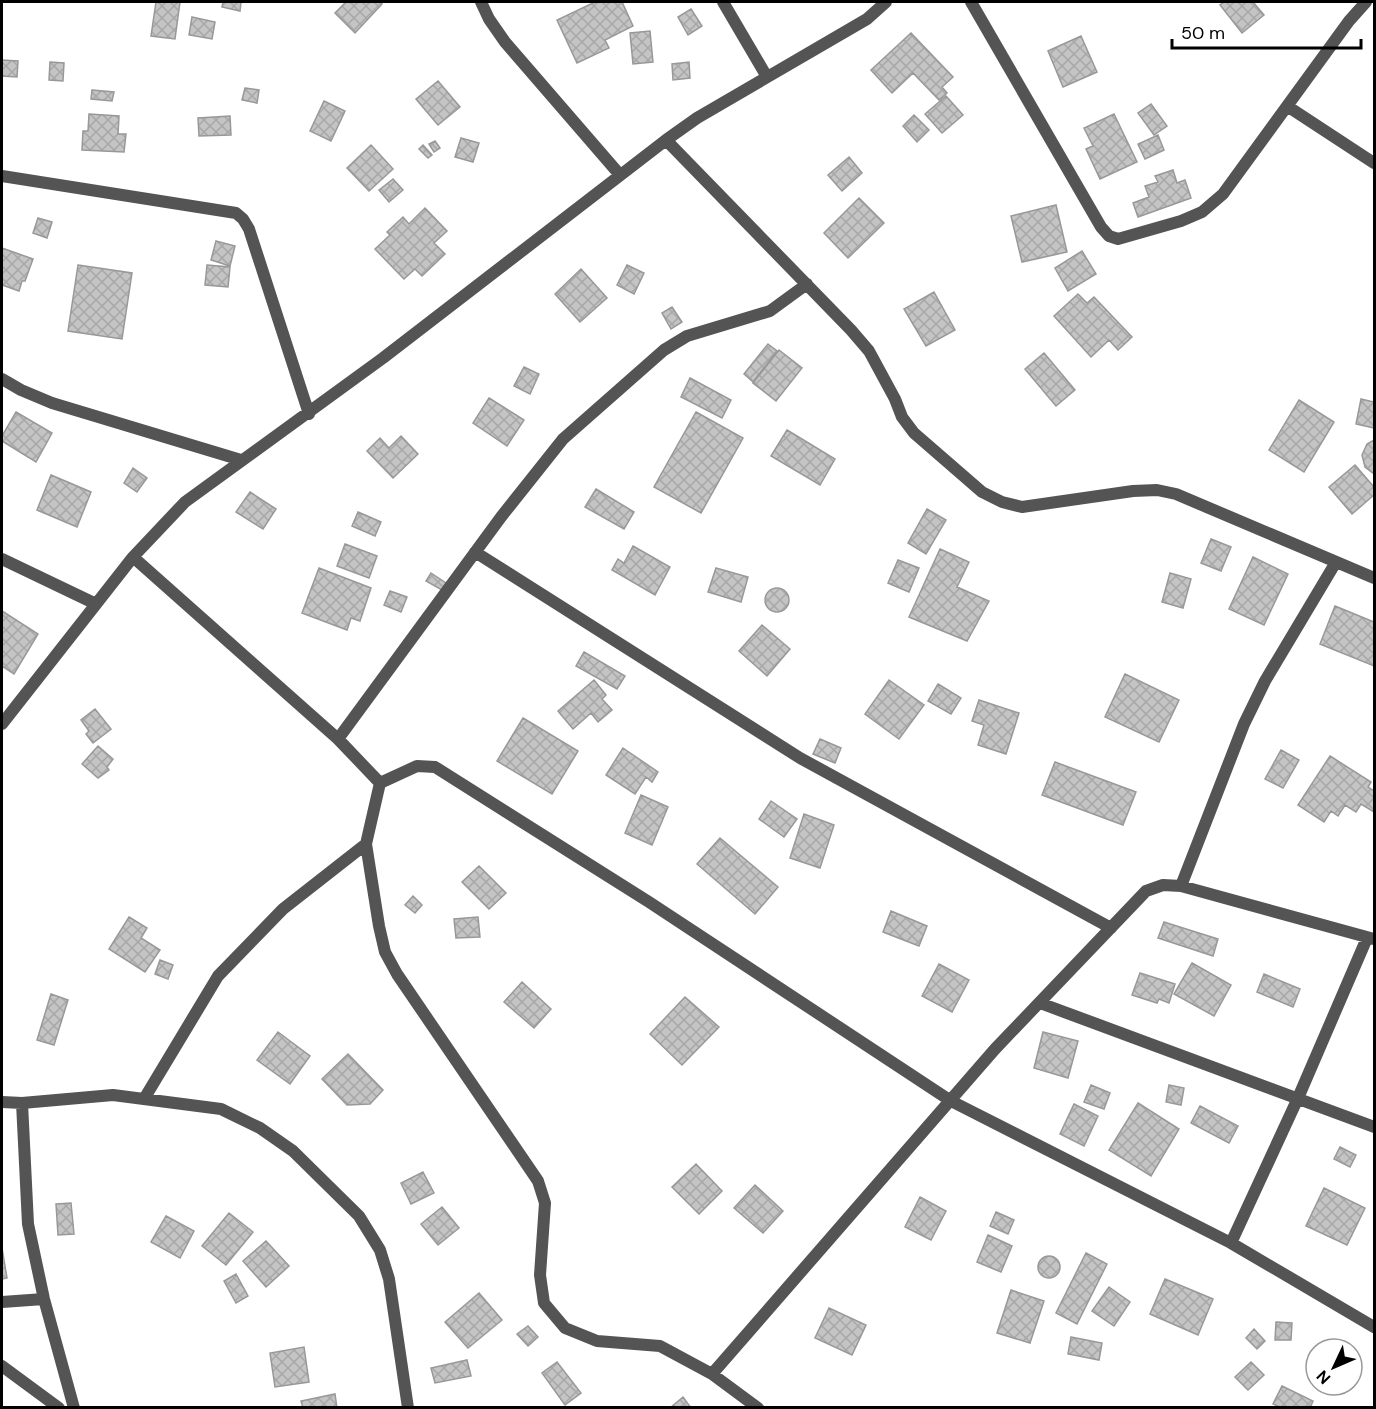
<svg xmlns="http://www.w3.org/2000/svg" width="1376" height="1409" font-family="'DM Sans',sans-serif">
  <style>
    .building { fill: url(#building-cross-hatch); stroke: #989898; stroke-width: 1.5 }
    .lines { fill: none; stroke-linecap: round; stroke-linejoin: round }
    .street { stroke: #545454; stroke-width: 12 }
  </style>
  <defs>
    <pattern id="building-cross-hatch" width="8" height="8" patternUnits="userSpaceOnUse" patternTransform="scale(1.5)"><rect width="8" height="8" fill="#c4c4c4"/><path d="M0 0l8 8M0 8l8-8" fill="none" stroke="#a7a7a7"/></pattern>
  </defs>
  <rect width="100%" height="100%" fill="#fff"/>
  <path class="building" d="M156,2h24l-5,37 -24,-3z
    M223,2h18l-1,9 -18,-4z
    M346,2h34l2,2 -27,29 -20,-20z
    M595,2h27l11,24 -28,14 4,8 -32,15 -20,-43z
    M1224,2h29l11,13 -22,18 -22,-28z
    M691,9l11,17 -14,9 -10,-18z
    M192,17l23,5 -3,17 -23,-4z
    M650,31l3,31 -20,2 -3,-31z
    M911,33l42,44 -11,10 5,6 -8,7 -26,-27 -21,20 -21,-23z
    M1081,36l16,36 -34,15 -15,-36z
    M2,60l16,1 -1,16 -15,-1z
    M50,62l14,1 -1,18 -14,-1z
    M689,62l1,16 -17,2 -1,-16z
    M438,81l22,26 -22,18 -22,-26z
    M245,88l14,2 -2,13 -15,-3z
    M92,90l22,2 -2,9 -21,-2z
    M946,96l17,19 -21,18 -17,-19z
    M324,101l21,10 -14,30 -21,-10z
    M1151,104l16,22 -13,9 -16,-22z
    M89,114l30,2 -1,18h8l-2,18 -42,-2 1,-19h5z
    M1114,114l23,48 -37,17 -14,-30 7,-3 -9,-18z
    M914,115l15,15 -12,12 -14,-16z
    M230,116l1,19 -32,1 -1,-18z
    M1158,135l6,15 -19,9 -7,-15z
    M461,138l18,5 -6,19 -18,-5z
    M435,141l5,7 -6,4 -5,-8z
    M371,145l22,24 -24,22 -22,-23z
    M423,145l9,10 -4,3 -9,-9z
    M849,157l13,16 -20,18 -14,-16z
    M1173,170l4,13 8,-3 6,18 -53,19 -5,-14 16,-6 -4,-11 13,-4 -3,-6z
    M393,179l10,11 -14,12 -10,-12z
    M859,198l25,25 -36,35 -24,-25z
    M1056,205l11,47 -45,10 -11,-46z
    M425,208l22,23 -13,12 11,11 -23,22 -7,-7 -11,10 -29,-30 15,-14 -3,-3 16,-15 6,7z
    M38,218l14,4 -5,16 -14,-5z
    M216,241l19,5 -5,20 -19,-6z
    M2,248l31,11 -8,22h-3l-3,10 -17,-6z
    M1082,251l14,23 -28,17 -13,-23z
    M78,265l54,8 -10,66 -54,-8z
    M207,265l23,2 -2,20 -23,-2z
    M627,265l17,8 -10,21 -17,-9z
    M581,269l26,29 -27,24 -25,-28z
    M934,292l21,38 -29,16 -22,-37z
    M1078,294l9,9 7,-6 38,40 -14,13 -9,-10 -18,17 -37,-41z
    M672,307l10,15 -11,7 -9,-16z
    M768,344l9,7 -24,31 -9,-8z
    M779,350l23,18 -26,33 -23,-18z
    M1044,353l31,37 -19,16 -31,-37z
    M524,367l15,7 -9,20 -16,-8z
    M690,378l41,22 -9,18 -41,-21z
    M489,398l35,22 -17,26 -34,-23z
    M1361,399l13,3v26l-18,-4z
    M1299,400l35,22 -30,50 -35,-22z
    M16,412l36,21 -16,29 -34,-21v-5z
    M696,412l47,26 -42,75 -47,-26z
    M787,430l48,29 -15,26 -49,-29z
    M401,436l17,18 -25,24 -26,-27 13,-13 9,10z
    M1374,440v34l-9,-7 -3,-12 5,-11z
    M1355,465l19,22v8l-22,19 -23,-27z
    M133,468l14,10 -10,14 -13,-9z
    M51,475l40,17 -14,35 -40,-17z
    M596,489l38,23 -10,17 -39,-22z
    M250,492l26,17 -13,20 -27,-17z
    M927,509l19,11 -20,34 -18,-11z
    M358,512l23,10 -6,14 -23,-10z
    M1211,539l20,8 -10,24 -20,-8z
    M345,544l32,12 -8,22 -32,-12z
    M633,546l37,21 -15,28 -43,-25 6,-11 6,4z
    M940,549l29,13 -12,25 32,14 -22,40 -58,-24z
    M1253,557l35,17 -24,51 -35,-16z
    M898,560l21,8 -10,24 -21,-9z
    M319,568l52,20 -11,33 -9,-3 -4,12 -45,-17z
    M716,568l32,9 -7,25 -33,-10z
    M431,573l15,10 -4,7 -16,-9z
    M1170,573l21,6 -8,29 -21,-6z
    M765 600a12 12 0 1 1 24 0a12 12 0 1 1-24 0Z
    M390,591l17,6 -6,15 -17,-7z
    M1335,606l39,16v44l-54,-22z
    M2,611l36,23 -24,40 -12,-8z
    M762,625l28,24 -23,27 -28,-25z
    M584,652l41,24 -8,13 -41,-23z
    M1125,674l54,26 -20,42 -54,-25z
    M594,680l12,15 -4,4 10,11 -14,12 -7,-9 -18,16 -15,-18z
    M889,680l35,25 -25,34 -34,-25z
    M938,684l23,14 -10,16 -23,-13z
    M979,700l40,13 -13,41 -28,-9 6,-20 -12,-4z
    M95,709l16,20 -18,14 -7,-9 3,-3 -8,-11z
    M523,718l55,33 -26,43 -55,-33z
    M820,739l21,9 -6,15 -22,-9z
    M98,746l15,13 -6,8 2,3 -11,8 -16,-14z
    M623,748l35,24 -6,10 -6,-5 -11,17 -29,-19z
    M1281,750l18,10 -16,28 -18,-9z
    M1330,756l41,26 -3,5 6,4v21l-13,-8 -5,8 -11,-7 -7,11 -7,-5 -7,11 -26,-17z
    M1055,762l81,30 -13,33 -81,-30z
    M641,795l27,12 -16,38 -27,-12z
    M771,801l26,18 -13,18 -25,-18z
    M804,814l30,11 -14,43 -30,-10z
    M720,838l58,49 -23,27 -58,-50z
    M479,866l27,27 -17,16 -27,-27z
    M413,896l9,9 -7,8 -10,-8z
    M891,911l36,15 -8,20 -36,-14z
    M129,917l18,11 -6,10 19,12 -15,22 -36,-23z
    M478,917l2,20 -24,1 -2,-19z
    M1164,922l54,17 -5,17 -55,-18z
    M160,960l13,5 -5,14 -13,-5z
    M1192,963l39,22 -17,31 -40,-22z
    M939,964l30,16 -17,32 -30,-16z
    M1140,973l35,11 -6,19 -10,-4 -2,4 -25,-8z
    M1264,974l36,15 -7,18 -36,-15z
    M522,982l29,27 -17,19 -30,-26z
    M51,994l17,6 -14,45 -17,-5z
    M685,997l34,30 -37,38 -32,-31z
    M278,1032l32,24 -20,28 -33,-24z
    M1043,1032l35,9 -10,37 -34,-10z
    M348,1054l35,36 -13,14 -23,1 -25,-26z
    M1091,1085l19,8 -6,16 -20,-7z
    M1169,1085l15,3 -3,17 -15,-3z
    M1138,1103l41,26 -28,47 -42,-26z
    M1074,1104l24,12 -14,30 -24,-12z
    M1200,1106l38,20 -9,17 -38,-20z
    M1340,1147l16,8 -6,12 -16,-8z
    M696,1164l26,27 -23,23 -27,-27z
    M423,1172l11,21 -23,11 -10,-21z
    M755,1185l28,26 -20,22 -29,-25z
    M1324,1188l41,20 -18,37 -41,-19z
    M920,1197l26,14 -15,29 -26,-13z
    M71,1203l3,31 -16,1 -2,-31z
    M442,1207l17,21 -21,17 -17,-21z
    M996,1212l18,8 -6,14 -18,-8z
    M229,1213l24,19 -27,33 -24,-19z
    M166,1216l28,15 -14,27 -29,-16z
    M988,1235l24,11 -11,26 -24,-10z
    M266,1241l23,25 -23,21 -23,-26z
    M2,1248l5,30 -5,1z
    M1086,1253l21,11 -30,60 -21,-11z
    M1038 1267a11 11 0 1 1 22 0a11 11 0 1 1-22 0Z
    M236,1274l12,22 -12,7 -12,-22z
    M1165,1279l48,20 -15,36 -48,-21z
    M1109,1287l21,15 -16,24 -22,-15z
    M1011,1290l33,11 -14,42 -33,-10z
    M479,1293l23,27 -34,28 -23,-26z
    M829,1308l37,17 -14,30 -37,-17z
    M1276,1322l16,1 -1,17h-16z
    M528,1326l10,11 -10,9 -11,-12z
    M1254,1329l11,12 -8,8 -11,-11z
    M1071,1337l31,6 -3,17 -31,-6z
    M304,1347l5,35 -34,5 -5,-34z
    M467,1360l4,16 -36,7 -4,-15z
    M557,1362l24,31 -16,12 -23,-32z
    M1251,1362l13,13 -16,15 -13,-13z
    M1282,1386l31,15 -3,7h-28l-9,-4z
    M335,1394l2,14h-34l-2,-7z
    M683,1397l8,11h-21z"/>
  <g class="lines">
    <path class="street" d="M481,2l8,17 16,23 115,133
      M723,2l44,75
      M971,2l130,225 8,9 9,3 63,-18 21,-9 21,-18 126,-173 17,-19
      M1287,106l87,57
      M666,140l185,190 18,21 26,48 7,18 12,16 68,59 20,10 20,5 111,-16 24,-1 19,4 198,84
      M2,176l234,37 7,6 6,10 60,185
      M2,379l19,11 31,13 189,57
      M475,552l325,206 311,170
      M133,557l205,182 42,44 -14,61 13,82 6,26 12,22 141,207 7,22 -5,72 4,28 21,25 32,13 63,5 52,28 46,34
      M2,559l94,45
      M2,724l131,-167 52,-55 198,-144 283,-218 31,-22 170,-99 19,-17
      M338,739l163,-222 62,-78 101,-89 23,-14 83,-25 37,-27
      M380,783l37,-17 18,1 214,135 302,199 280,142 143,84
      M1181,886l63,-162 21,-43 71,-119
      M1040,1003l334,124
      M144,1099l74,-123 65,-67 83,-65
      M2,1102l20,1 91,-8 108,14 39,19 33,23 66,65 21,34 9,29 19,129
      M22,1103l6,121 16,75 30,109
      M1231,1243l67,-145 69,-160
      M2,1302l42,-3
      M2,1366l57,42
      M712,1374l283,-325 151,-158 17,-6 18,1 193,53"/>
  </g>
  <rect width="1376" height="1409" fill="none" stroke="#000000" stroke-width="6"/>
  <g transform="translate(1334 1367) rotate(226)"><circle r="28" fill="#ffffff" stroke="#999999" stroke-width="1.5"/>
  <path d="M0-4.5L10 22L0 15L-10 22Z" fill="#000000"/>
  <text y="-9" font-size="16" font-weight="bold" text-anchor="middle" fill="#000000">N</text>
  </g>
  <path d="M1172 39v9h189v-9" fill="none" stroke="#000000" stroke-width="3"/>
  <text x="1181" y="39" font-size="18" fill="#000000" stroke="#ffffff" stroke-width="4.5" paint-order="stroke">50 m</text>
</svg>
